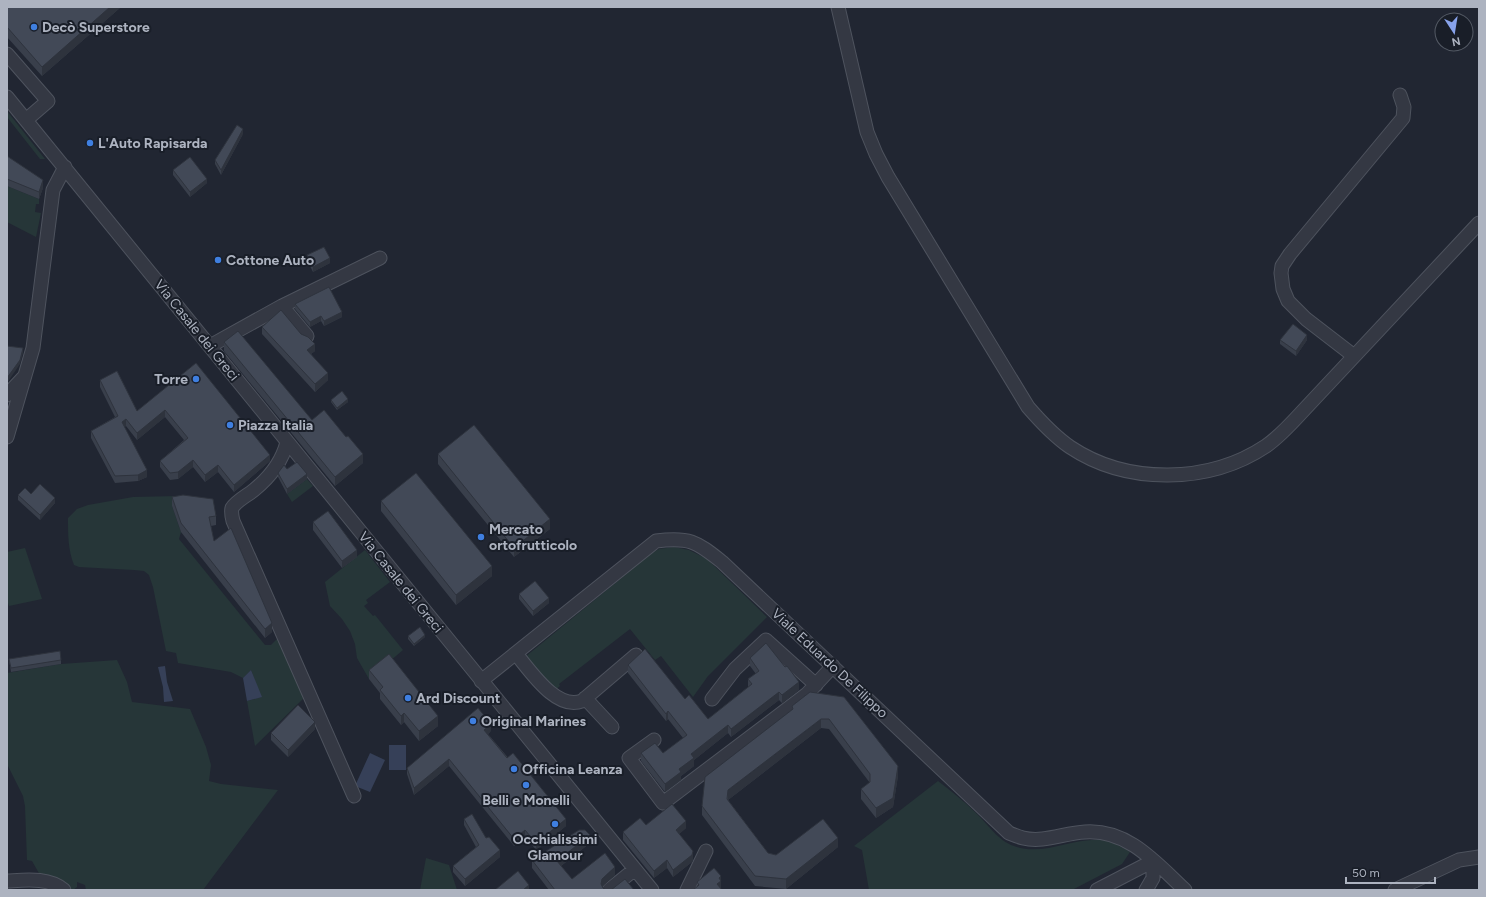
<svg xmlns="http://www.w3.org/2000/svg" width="1486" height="897" font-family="Figtree,sans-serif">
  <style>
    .green { fill: #263638 }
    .water { fill: #364058 }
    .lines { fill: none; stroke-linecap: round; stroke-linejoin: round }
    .minor-casing { stroke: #4e535e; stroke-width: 15 }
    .minor { stroke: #343843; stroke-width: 13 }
    .wall { fill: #393f4b }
    .shaded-wall { fill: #2e333d }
    .building { fill: #424957; stroke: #2e333d }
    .shop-dot { fill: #3f7fe0; stroke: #191e28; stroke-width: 1.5 }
    .labels { text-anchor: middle; stroke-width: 4; stroke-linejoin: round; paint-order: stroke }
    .poi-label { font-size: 14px; font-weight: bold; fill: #adb3c0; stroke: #191e28; text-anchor: start }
    .street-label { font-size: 14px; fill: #adb3c0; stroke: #191e28 }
  </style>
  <rect width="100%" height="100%" fill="#212632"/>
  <path class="green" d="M7,111l38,48h-5l-33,-42z
    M7,186l32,13v5h-3l-1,8 6,1 -5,24 -29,-15z
    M307,479l6,7 -21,16 -5,-8z
    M178,496l-6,10 9,26 -2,7 86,106h6l8,-8 27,59 -51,50 -8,-45 14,-4 -10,-27 -8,8 -12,-6 -53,-9 -2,-10 -10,-2 -13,-64 -4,-12 -5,-4 -10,-1 -55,-3 -5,-2c-6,-15 -6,-31 -6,-47l9,-9 11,-4 45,-8z
    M674,547l15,3 18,9 60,58 -59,59 -15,21 -32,-41 -6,4 -25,-31 -71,55 1,2 -6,5 -29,-34 127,-104 7,-4z
    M25,548l17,51 -33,7 -2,-6v-48z
    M365,550l25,32 -24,18 2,3 -4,3 9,10 2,-1 28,35 -34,29 -12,-21 -2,-14 -5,-13 -8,-12 -12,-13 -5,-24z
    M117,660l10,22 5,20 58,7 16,38 5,18 -2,16 12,3 57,6 -75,100h-117l-1,-5 -8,-3v5l-4,3 -13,-8 -20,-7 -8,-14 -5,-1 -2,-54 -2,-10 -16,-32v-91l54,-9z
    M938,781c13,10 26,20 37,31 12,11 23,29 39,34 29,11 59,-9 88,-6 9,1 20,7 28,12l-8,12 -50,26h-203l-7,-40 -8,-4z
    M426,858l23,7 8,25h-37z"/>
  <path class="water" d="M165,666l2,16 6,19 -9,1 -1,-15 -5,-20z
    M251,670l11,27 -15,4 -4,-23z
    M389,745h17v25h-17z
    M370,753l15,7 -15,32 -15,-6z"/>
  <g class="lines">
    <g class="minor-casing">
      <path id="minor" d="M838,7l29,125 9,22 12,23 140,230c13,15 26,29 42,40 57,38 139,37 196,-1 13,-9 24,-21 35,-33l178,-190
        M7,54l41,47 -22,19
        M7,97l645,793
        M282,306l25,30
        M210,346l72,-40 98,-48
        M1354,356l-48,-37 -18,-18 -5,-12 -2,-16 1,-7 8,-12 113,-136 1,-11 -4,-12
        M7,395l16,-17
        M7,437l26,-89 20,-158 12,-23
        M287,442c-5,20 -17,35 -33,48 -6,5 -18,11 -22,18 -1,4 0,9 1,13l121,275
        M516,654c14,16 40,57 66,47l54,-46
        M481,681l175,-140c33,-4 40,0 66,21l287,271c5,2 10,4 14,5 21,5 41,-5 62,-6 43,-3 71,31 100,58
        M585,698l27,29
        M712,699l23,-30 31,-29 50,45
        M654,740l-25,18 34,45 144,-109 26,-28
        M7,881c19,-1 41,-4 57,9
        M609,890l26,-21
        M687,890l19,-39
        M1097,890l56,-29v17l-7,12
        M1395,890l64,-30 20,-3"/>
    </g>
    <use href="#minor" class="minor"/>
  </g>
  <path class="wall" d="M7,7h114l-79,69 -35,-39z
    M243,134l-22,41 -6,-11v-4z
    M7,156l36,32 -4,11 -32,-13z
    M173,170l34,13 -17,14 -17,-22z
    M307,255l23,8 -17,9 -6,-12z
    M295,304l47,13 -18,9 -3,-5 -11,6 -15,-18z
    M262,327l53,24 -4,3 17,26 -13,12 -53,-58z
    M1280,340h27l-11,16 -16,-12z
    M224,342l88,78 34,17 17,26 -28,23 -111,-135z
    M196,363l74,98 -36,31 -16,-20 -13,10 -12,-15 -15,12 -8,1 -10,-13v-6l24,-21 -19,-23 -28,23 -11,-14 -2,1 23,50 -9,4 -23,2 -24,-45v-7l24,-14 -15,-30v-7l37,31z
    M331,400l17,2 -11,8 -6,-8z
    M438,454l112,75 -36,28 -76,-93z
    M287,469l20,10 -20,15 -9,-17v-4z
    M31,494l24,9 -15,17 -22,-20v-5z
    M172,497l44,19v9l-5,1 3,15 58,91 -7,6 -84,-106 -9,-26z
    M381,501l111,75 -36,29 -75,-94z
    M313,522l44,35 -15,11 -29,-38z
    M519,594l30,9 -16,13 -14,-17z
    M408,636l17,1 -11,9 -6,-7z
    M750,658l49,32 -17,13 -3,-3 -48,37 -3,-4 -34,27v6l-13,10v4l-16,12 -24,-31v-8h22l20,-15 -15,-19 -2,2 -38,-48v-8l57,34 23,20 40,-32v-8l8,-5 -6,-8z
    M9,659l52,1v4l-50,8z
    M369,670l69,56 -19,15 -15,-19 -3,3 -21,-26v-6l-11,-14z
    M810,692l88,84 -5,31 -17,11 -15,-19v-10l9,-6 -41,-54 -8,-1 -93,72 40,53 8,2 62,-8 -52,42 -31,-3 -53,-71v-9l90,-96v-4z
    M315,729l-27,28 -17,-17v-7z
    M491,731l-3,3 78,92 -30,24 -11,-14 -11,10 -65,-80 -35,29 -7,-21v-6z
    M464,819l22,19 14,19 -35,29 -12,-14v-6l23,-19 -12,-22z
    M646,825l40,3 -7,6 14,25 -1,3 -19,15 -6,-9 -13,10 -31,-38v-8z
    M590,843l-29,23 11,13 43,-4 -13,11 1,2 3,2h2h-59l-17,-22v-8z"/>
  <path class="shaded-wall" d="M110,7h11l-79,69v-9z
    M243,129v5l-22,41v-5z
    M207,179v4l-17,14v-5z
    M43,180v8l-4,11v-7z
    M330,258v5l-17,9v-5z
    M342,312v5l-18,9v-5z
    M321,316v5l-11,6v-5z
    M1307,335v5l-11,16v-5z
    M315,344v7l-8,6v-7z
    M23,348v5l-3,11 -13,19v-5z
    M328,373v7l-13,12v-8z
    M348,399v3l-11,8v-2z
    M165,410v7l-28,23v-7z
    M126,419v7l-4,3v-7z
    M363,454v9l-28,23v-9z
    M270,455v6l-36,31v-7z
    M193,460v7l-15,12v-7z
    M218,465v7l-13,10v-7z
    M147,470v7l-9,4v-6z
    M307,474v5l-20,15v-5z
    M55,498v5l-15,17v-5z
    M550,519v10l-36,28v-9z
    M357,550v7l-15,11v-7z
    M492,566v10l-36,29v-10z
    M549,598v5l-16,13v-5z
    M272,623v9l-7,6v-9z
    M425,635v2l-11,9v-2z
    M799,682v8l-17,13v-8z
    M779,692v8l-48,37v-8z
    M668,711v8l-2,2v-7z
    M404,713v9l-3,3v-9z
    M438,716v10l-19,15v-10z
    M821,719v9l-93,72v-10z
    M315,722v7l-27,28v-7z
    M491,724v7l-7,6v-7z
    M728,725v8l-34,27v6l-13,10v4l-16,12v-8l14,-15 12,-15z
    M449,759v7l-35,29v-7z
    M898,766v10l-5,31 -17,11v-10z
    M566,819v7l-30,24v-7z
    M686,821v7l-10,9v-7z
    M525,830v6l-11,10v-7z
    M590,835v8l-33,26v-8z
    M838,838v9l-52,42v-10z
    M500,850v7l-35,29v-7z
    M693,851v8l-1,3 -19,15v-7z
    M667,860v8l-13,10v-7z
    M615,867v8l-13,12 -1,-3 1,-5z
    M721,876v12l-2,2 -2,-6 2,-6z
    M529,885v5h-6z"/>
  <path class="building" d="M7,7h103l-68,60 -35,-40z
    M237,125l6,4 -22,41 -6,-10z
    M7,156l36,24 -4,12 -32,-13z
    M190,157l17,22 -17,13 -17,-22z
    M324,247l6,11 -17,9 -6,-12z
    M329,287l13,25 -18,9 -3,-5 -11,6 -15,-18z
    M281,310l20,24 7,3 7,7 -8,6 21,23 -13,11 -53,-57z
    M1293,324l14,11 -11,16 -16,-11z
    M238,331l74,89 12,-10 22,27 2,-1 15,18 -28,23 -111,-135z
    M7,346l16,2 -3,12 -13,18z
    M196,363l74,92 -36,30 -16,-20 -13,10 -12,-15 -15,12 -8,1 -10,-12 28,-23 -23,-28 -28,23 -11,-14 -4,3 25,48 -9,5 -23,1 -24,-45 27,-15 -18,-36 17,-9 20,40z
    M342,391l6,8 -11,9 -6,-8z
    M474,425l76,94 -36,29 -76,-94z
    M297,462l10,12 -20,15 -9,-16 6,-8 3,4z
    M416,473l76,93 -36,29 -75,-94z
    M40,484l15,14 -15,17 -22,-20 7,-7 6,6z
    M183,495l30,4 3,17 -7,1 5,24 17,-13 41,95 -7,6 -84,-106 -9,-26z
    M328,511l29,39 -15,11 -29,-39z
    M535,581l14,17 -16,13 -14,-17z
    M420,627l5,8 -11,9 -6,-8z
    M766,643l19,24 2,-1 12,16 -17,13 -3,-3 -48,37 -3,-4 -37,29 3,4 -15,11 2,3 -16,12 -24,-31 14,-10 8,10 24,-18 -19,-24 -2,3 -38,-49 17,-16 40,50 4,-4 19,24 44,-35 -4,-5 11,-8 -9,-13z
    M60,651l1,9 -50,8 -2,-9z
    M389,654l49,62 -19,15 -15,-18 -3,3 -21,-26 3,-3 -14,-17z
    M810,692l34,5 54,69 -5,32 -17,10 -15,-19 9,-7v-8l-41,-55h-8l-93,71 -1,9 41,54 8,2 47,-36 15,19 -52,41 -31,-3 -53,-70 3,-29 88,-68 -1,-3z
    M298,705l17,17 -27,28 -17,-17z
    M478,708l13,16 -7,6 23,28 6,-5 53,66 -30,24 -11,-13 -11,9 -65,-80 -35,29 -7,-20z
    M672,804l14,17 -10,9 17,21 -1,4 -19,15 -6,-10 -13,11 -31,-39 17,-14 6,7z
    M472,814l14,24 3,-1 11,13 -35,29 -12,-13 26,-21 -15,-26z
    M579,830h6l5,5 -33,26 15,18 33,-26 10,14 -13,12 -1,5 2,4 3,2h2h-53l-23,-30z
    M714,868l7,8 -2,2 2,3 -4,3 5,6h-29l6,-5 -2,-3z
    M518,871l11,14 -6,5h-28z
    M625,879l9,11h-23z"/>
  <g class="shop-dot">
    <circle cx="34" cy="27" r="4"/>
    <circle cx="90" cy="143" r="4"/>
    <circle cx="218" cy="260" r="4"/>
    <circle cx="196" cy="379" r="4"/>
    <circle cx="230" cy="425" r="4"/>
    <circle cx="481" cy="537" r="4"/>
    <circle cx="408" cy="698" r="4"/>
    <circle cx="473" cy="721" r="4"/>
    <circle cx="514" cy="769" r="4"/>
    <circle cx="526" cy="785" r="4"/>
    <circle cx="555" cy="824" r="4"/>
  </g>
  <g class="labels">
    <g class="poi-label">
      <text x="42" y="32">Decò Superstore</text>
      <text x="98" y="148">L'Auto Rapisarda</text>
      <text x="226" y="265">Cottone Auto</text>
      <text x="188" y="384" text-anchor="end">Torre</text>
      <text x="238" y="430">Piazza Italia</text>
      <text x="489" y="534">Mercato<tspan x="489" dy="16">ortofrutticolo</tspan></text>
      <text x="416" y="703">Ard Discount</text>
      <text x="481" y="726">Original Marines</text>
      <text x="522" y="774">Officina Leanza</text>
      <text x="526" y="805" text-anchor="middle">Belli e Monelli</text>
      <text x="555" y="844" text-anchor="middle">Occhialissimi<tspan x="555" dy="16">Glamour</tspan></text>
    </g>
    <g class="street-label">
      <text transform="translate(197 330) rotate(51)" y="5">Via Casale dei Greci</text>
      <text transform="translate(401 582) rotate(51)" y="5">Via Casale dei Greci</text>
      <text transform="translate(830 663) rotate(43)" y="5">Viale Eduardo De Filippo</text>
    </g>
  </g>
  <rect width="1486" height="897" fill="none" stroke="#adb3c0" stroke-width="16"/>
  <g transform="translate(1454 32) rotate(168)"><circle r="19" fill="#191e28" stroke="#545a65"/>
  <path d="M0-3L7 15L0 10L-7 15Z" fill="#88a3eb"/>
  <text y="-6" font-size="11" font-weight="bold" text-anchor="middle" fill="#adb3c0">N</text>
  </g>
  <path d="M1346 877v6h89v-6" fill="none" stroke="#adb3c0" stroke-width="2"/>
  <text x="1352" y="877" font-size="12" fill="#adb3c0" stroke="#191e28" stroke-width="3" paint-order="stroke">50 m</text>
</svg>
